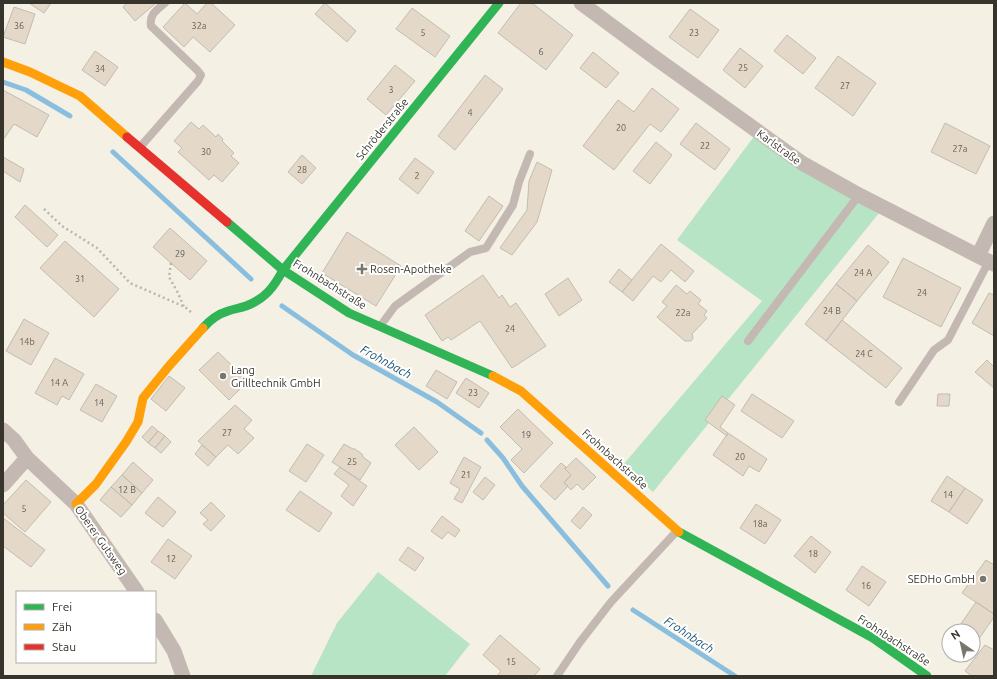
<svg xmlns="http://www.w3.org/2000/svg" width="997" height="679" font-family="Ubuntu,sans-serif">
  <style>
    .forest { fill: #b7e4c4 }
    .lines { fill: none; stroke-linecap: round; stroke-linejoin: round }
    .stream { stroke: #8abede; stroke-width: 5 }
    .building { fill: #e4d8c9; stroke: #c2bcb3 }
    .path { stroke: #bcb4ad; stroke-width: 2.5; stroke-dasharray: 2 3; stroke-linecap: butt }
    .lane { stroke: #c4b8b3; stroke-width: 8 }
    .street { stroke: #c4b8b3; stroke-width: 15 }
    .fast { stroke: #30b455; stroke-width: 9 }
    .slow { stroke: #ff9f0a; stroke-width: 9 }
    .jam { stroke: #e5322d; stroke-width: 9 }
    .poi-dot { fill: #79766b; stroke: #fff; stroke-width: 1.5 }
    .labels { text-anchor: middle; stroke-width: 4; stroke-linejoin: round; paint-order: stroke }
    .number-label { font-size: 9px; fill: #625e52 }
    .street-label { font-size: 11px; fill: #37352b; stroke: #fff }
    .poi-label { font-size: 11px; fill: #37352b; stroke: #fff; text-anchor: start }
    .water-label { font-size: 12px; font-style: italic; fill: #195275; stroke: #fff }
  </style>
  <rect width="100%" height="100%" fill="#f4f0e3"/>
  <path class="forest" d="M758,131l126,76 -231,285 -30,-27 139,-164 -85,-61z
    M378,572l92,72 -25,32h-134l26,-53z"/>
  <g class="lines">
    <path class="stream" d="M3,82l23,8 44,26
      M113,152l138,127
      M282,306l71,49 84,47 44,31
      M487,440l16,18 19,28 86,100
      M633,610l102,66"/>
  </g>
  <path class="building" d="M29,3h22l-7,10z
    M127,3h29l-21,18 -12,-14z
    M185,3l12,11 10,-11h4l24,22 -25,27 -17,-15 -9,10 -21,-20z
    M325,3l31,28 -9,11 -32,-28z
    M521,3h11l41,32 -27,35 -48,-37z
    M14,7l21,7 -10,30 -22,-7z
    M412,8l38,28 -15,21 -39,-28z
    M690,9l29,21 -21,28 -29,-21z
    M787,35l29,23 -13,16 -29,-23z
    M740,48l23,18 -18,22 -22,-18z
    M95,51l23,16 -13,19 -23,-16z
    M593,52l26,21 -13,15 -26,-20z
    M838,56l38,27 -23,33 -38,-28z
    M395,65l20,16 -29,34 -19,-16z
    M485,75l18,14 -48,61 -17,-14z
    M652,88l27,21 -18,23 -11,-8 -36,46 -31,-24 35,-46 16,12z
    M3,90l46,25 -12,22 -23,-13 -11,16z
    M191,122l8,7 4,-4 13,12 2,-3 5,5 -1,2 12,12 -3,3 8,7 -17,19 -8,-7 -5,5 -31,-28 4,-4 -8,-7z
    M696,123l34,26 -15,21 -35,-26z
    M945,123l45,23 -14,28 -45,-22z
    M656,142l16,13 -22,29 -17,-13z
    M302,155l14,13 -14,16 -14,-12z
    M3,157l21,12 -4,13 -17,-11z
    M415,158l19,14 -16,22 -19,-15z
    M537,162l15,8 -15,52 -25,33 -12,-7 27,-38 2,-29z
    M489,196l14,10 -24,35 -14,-10z
    M25,205l33,30 -11,12 -32,-30z
    M170,228l37,33 -17,19 -37,-33z
    M347,232l54,34 -25,40 -54,-33z
    M65,241l54,48 -25,28 -54,-49z
    M661,244l33,27 -9,11 -14,-12 -10,12 -8,-6 -20,25 -11,-9z
    M868,245l21,17 -32,39 -21,-17z
    M903,258l58,30 -20,39 -58,-30z
    M619,269l13,11 -10,12 -13,-10z
    M483,275l16,23 3,-3 8,12 6,-4 30,43 -34,22 -32,-47 -29,19 -3,-3 -6,4 -17,-26z
    M568,278l14,22 -23,16 -14,-22z
    M836,284l21,17 -31,40 -21,-17z
    M676,285l11,9 3,-3 11,9 -3,4 9,7 -3,4 3,3 -15,16 1,4 -2,3h-6l-28,-24 10,-11 -5,-4z
    M989,293l5,2v41l-22,-13z
    M24,319l25,14 -18,32 -25,-14z
    M842,320l60,48 -16,20 -60,-47z
    M218,352l30,29 -19,19 -30,-30z
    M55,358l29,16 -15,26 -7,-4 -5,9 -22,-12z
    M987,360l7,7v21l-19,-16z
    M436,370l21,12 -10,17 -21,-13z
    M169,376l16,12 -19,23 -15,-12z
    M466,378l23,15 -10,15 -23,-15z
    M96,384l21,12 -15,26 -22,-12z
    M752,394l42,27 -12,17 -41,-27z
    M938,394h12l-1,12h-12z
    M722,396l13,9 -15,22 8,6 -1,3 -22,-16z
    M235,405l17,15 -8,9 10,9 -16,16 -10,-9 -12,12 -18,-16z
    M518,409l35,34 -29,30 -13,-13 11,-11 -22,-22z
    M152,426l6,5 -10,12 -6,-6z
    M414,427l24,25 -19,18 -24,-25z
    M158,431l7,5 -10,12 -7,-5z
    M728,433l39,26 -8,13 -10,-6 -6,10 -30,-21z
    M165,436l6,6 -10,11 -6,-5z
    M307,444l17,11 -18,27 -17,-11z
    M344,444l9,5h2l7,5 1,3 8,6 -11,17 -28,-18z
    M202,445l14,12 -8,9 -13,-12z
    M464,457l17,10 -19,36 -8,-4 6,-10 -10,-6z
    M576,458l20,19 -13,13 -6,-6 -6,6 -7,-7 7,-8 -6,-6z
    M133,462l20,18 -11,13 -20,-18z
    M561,463l5,4 -1,2 6,6 -7,8 4,3 -13,14 -15,-14z
    M340,467l27,19 -14,20 -12,-10 8,-11 -15,-11z
    M122,475l20,18 -10,12 -21,-18z
    M947,476l18,12 -16,24 -18,-11z
    M485,477l10,8 -12,15 -10,-8z
    M26,480l25,22 -26,30 -22,-19v-8z
    M111,487l21,18 -11,12 -21,-17z
    M965,488l18,12 -16,24 -18,-12z
    M300,491l32,22 -13,19 -33,-22z
    M158,497l18,15 -13,15 -18,-14z
    M211,502l14,14 -14,15 -8,-7 5,-4 -8,-7z
    M756,504l25,16 -16,24 -25,-16z
    M583,507l9,8 -12,14 -9,-8z
    M442,516l18,14 -5,7 -7,-5 -6,7 -11,-8z
    M3,518l42,32 -14,17 -28,-21z
    M811,536l20,16 -16,21 -21,-17z
    M168,539l24,17 -17,23 -24,-17z
    M408,547l16,11 -9,13 -16,-11z
    M986,560l8,5v49l-32,-21z
    M862,566l24,16 -17,24 -23,-16z
    M976,602l18,12v3l-18,26 -3,-1v-11h-17z
    M500,635l40,34 -6,7h-37l4,-5 -18,-16z
    M985,645l9,5v26h-22l-7,-5z"/>
  <g class="lines">
    <path class="path" d="M44,209l18,17 35,22 33,35 55,24 7,6
      M171,263l-2,14 9,16 6,14"/>
    <path class="lane" d="M141,146l57,-65 3,-6 -4,-5 -46,-44c-2,-12 6,-16 14,-23
      M381,325l14,-19 75,-54 16,-4 27,-43 6,-23 11,-28
      M748,341l111,-146
      M899,402l35,-52 14,-10 41,-79
      M557,676l23,-34 31,-40 65,-70"/>
    <path class="street" d="M581,3l73,54 148,106 57,32 135,69
      M978,256l16,-33
      M3,430l11,10 13,18 49,46 61,88
      M3,485l24,-27
      M155,620l19,31 9,25"/>
    <path class="fast" d="M227,222l56,48 66,43 144,63
      M203,328c6,-7 15,-14 25,-17 6,-2 12,-3 18,-5 19,-7 28,-19 37,-36l216,-267
      M679,532l194,106 54,38"/>
    <path class="slow" d="M3,62l27,10 50,24 47,41
      M493,376l28,15 158,141
      M76,504l20,-20 30,-42 12,-20 5,-24 26,-32 34,-38"/>
    <path class="jam" d="M127,137l100,85"/>
  </g>
  <g class="poi-dot">
    <path d="M360 263h4v4h4v4h-4v4h-4v-4h-4v-4h4z"/>
    <circle cx="223" cy="376" r="4"/>
    <circle cx="983" cy="579" r="4"/>
  </g>
  <g class="labels">
    <g class="number-label">
      <text x="19" y="29">36</text>
      <text x="199" y="29">32a</text>
      <text x="423" y="36">5</text>
      <text x="694" y="36">23</text>
      <text x="541" y="55">6</text>
      <text x="743" y="71">25</text>
      <text x="100" y="72">34</text>
      <text x="845" y="89">27</text>
      <text x="391" y="93">3</text>
      <text x="470" y="116">4</text>
      <text x="621" y="131">20</text>
      <text x="705" y="149">22</text>
      <text x="960" y="152">27a</text>
      <text x="206" y="155">30</text>
      <text x="302" y="173">28</text>
      <text x="417" y="179">2</text>
      <text x="180" y="257">29</text>
      <text x="863" y="276">24 A</text>
      <text x="80" y="282">31</text>
      <text x="922" y="296">24</text>
      <text x="832" y="314">24 B</text>
      <text x="683" y="316">22a</text>
      <text x="510" y="332">24</text>
      <text x="27" y="345">14b</text>
      <text x="864" y="357">24 C</text>
      <text x="59" y="386">14 A</text>
      <text x="473" y="396">23</text>
      <text x="99" y="406">14</text>
      <text x="227" y="436">27</text>
      <text x="526" y="438">19</text>
      <text x="740" y="460">20</text>
      <text x="352" y="465">25</text>
      <text x="466" y="478">21</text>
      <text x="127" y="493">12 B</text>
      <text x="948" y="498">14</text>
      <text x="24" y="512">5</text>
      <text x="760" y="527">18a</text>
      <text x="813" y="557">18</text>
      <text x="171" y="562">12</text>
      <text x="866" y="589">16</text>
      <text x="511" y="665">15</text>
    </g>
    <g class="street-label">
      <text transform="translate(382 129) rotate(-51)" y="4">Schröderstraße</text>
      <text transform="translate(779 147) rotate(36)" y="4">Karlstraße</text>
      <text transform="translate(330 284) rotate(32)" y="4">Frohnbachstraße</text>
      <text transform="translate(615 459) rotate(42)" y="4">Frohnbachstraße</text>
      <text transform="translate(101 540) rotate(55)" y="4">Oberer Gutsweg</text>
      <text transform="translate(894 640) rotate(33)" y="4">Frohnbachstraße</text>
    </g>
    <g class="poi-label">
      <text x="370" y="273">Rosen-Apotheke</text>
      <text x="231" y="374">Lang<tspan x="231" dy="13">Grilltechnik GmbH</tspan></text>
      <text x="975" y="583" text-anchor="end">SEDHo GmbH</text>
    </g>
    <g class="water-label">
      <text transform="translate(386 362) rotate(29)" y="4">Frohnbach</text>
      <text transform="translate(689 635) rotate(33)" y="4">Frohnbach</text>
    </g>
  </g>
  <rect width="997" height="679" fill="none" stroke="#37352b" stroke-width="8"/>
  <rect x="16" y="591" width="140" height="72" fill="#ffffff" stroke="#afaeaa"/>
  <rect x="24" y="604" width="20" height="6" fill="#30b455" stroke="#afaeaa"/>
  <text x="52" y="611" font-size="12" fill="#37352b">Frei</text>
  <rect x="24" y="624" width="20" height="6" fill="#ff9f0a" stroke="#afaeaa"/>
  <text x="52" y="631" font-size="12" fill="#37352b">Zäh</text>
  <rect x="24" y="644" width="20" height="6" fill="#e5322d" stroke="#afaeaa"/>
  <text x="52" y="651" font-size="12" fill="#37352b">Stau</text>
  <g transform="translate(961 643) rotate(326)"><circle r="19" fill="#ffffff" stroke="#afaeaa"/>
  <path d="M0-3L7 15L0 10L-7 15Z" fill="#79766b"/>
  <text y="-6" font-size="11" font-weight="bold" text-anchor="middle" fill="#37352b">N</text>
  </g>
</svg>
